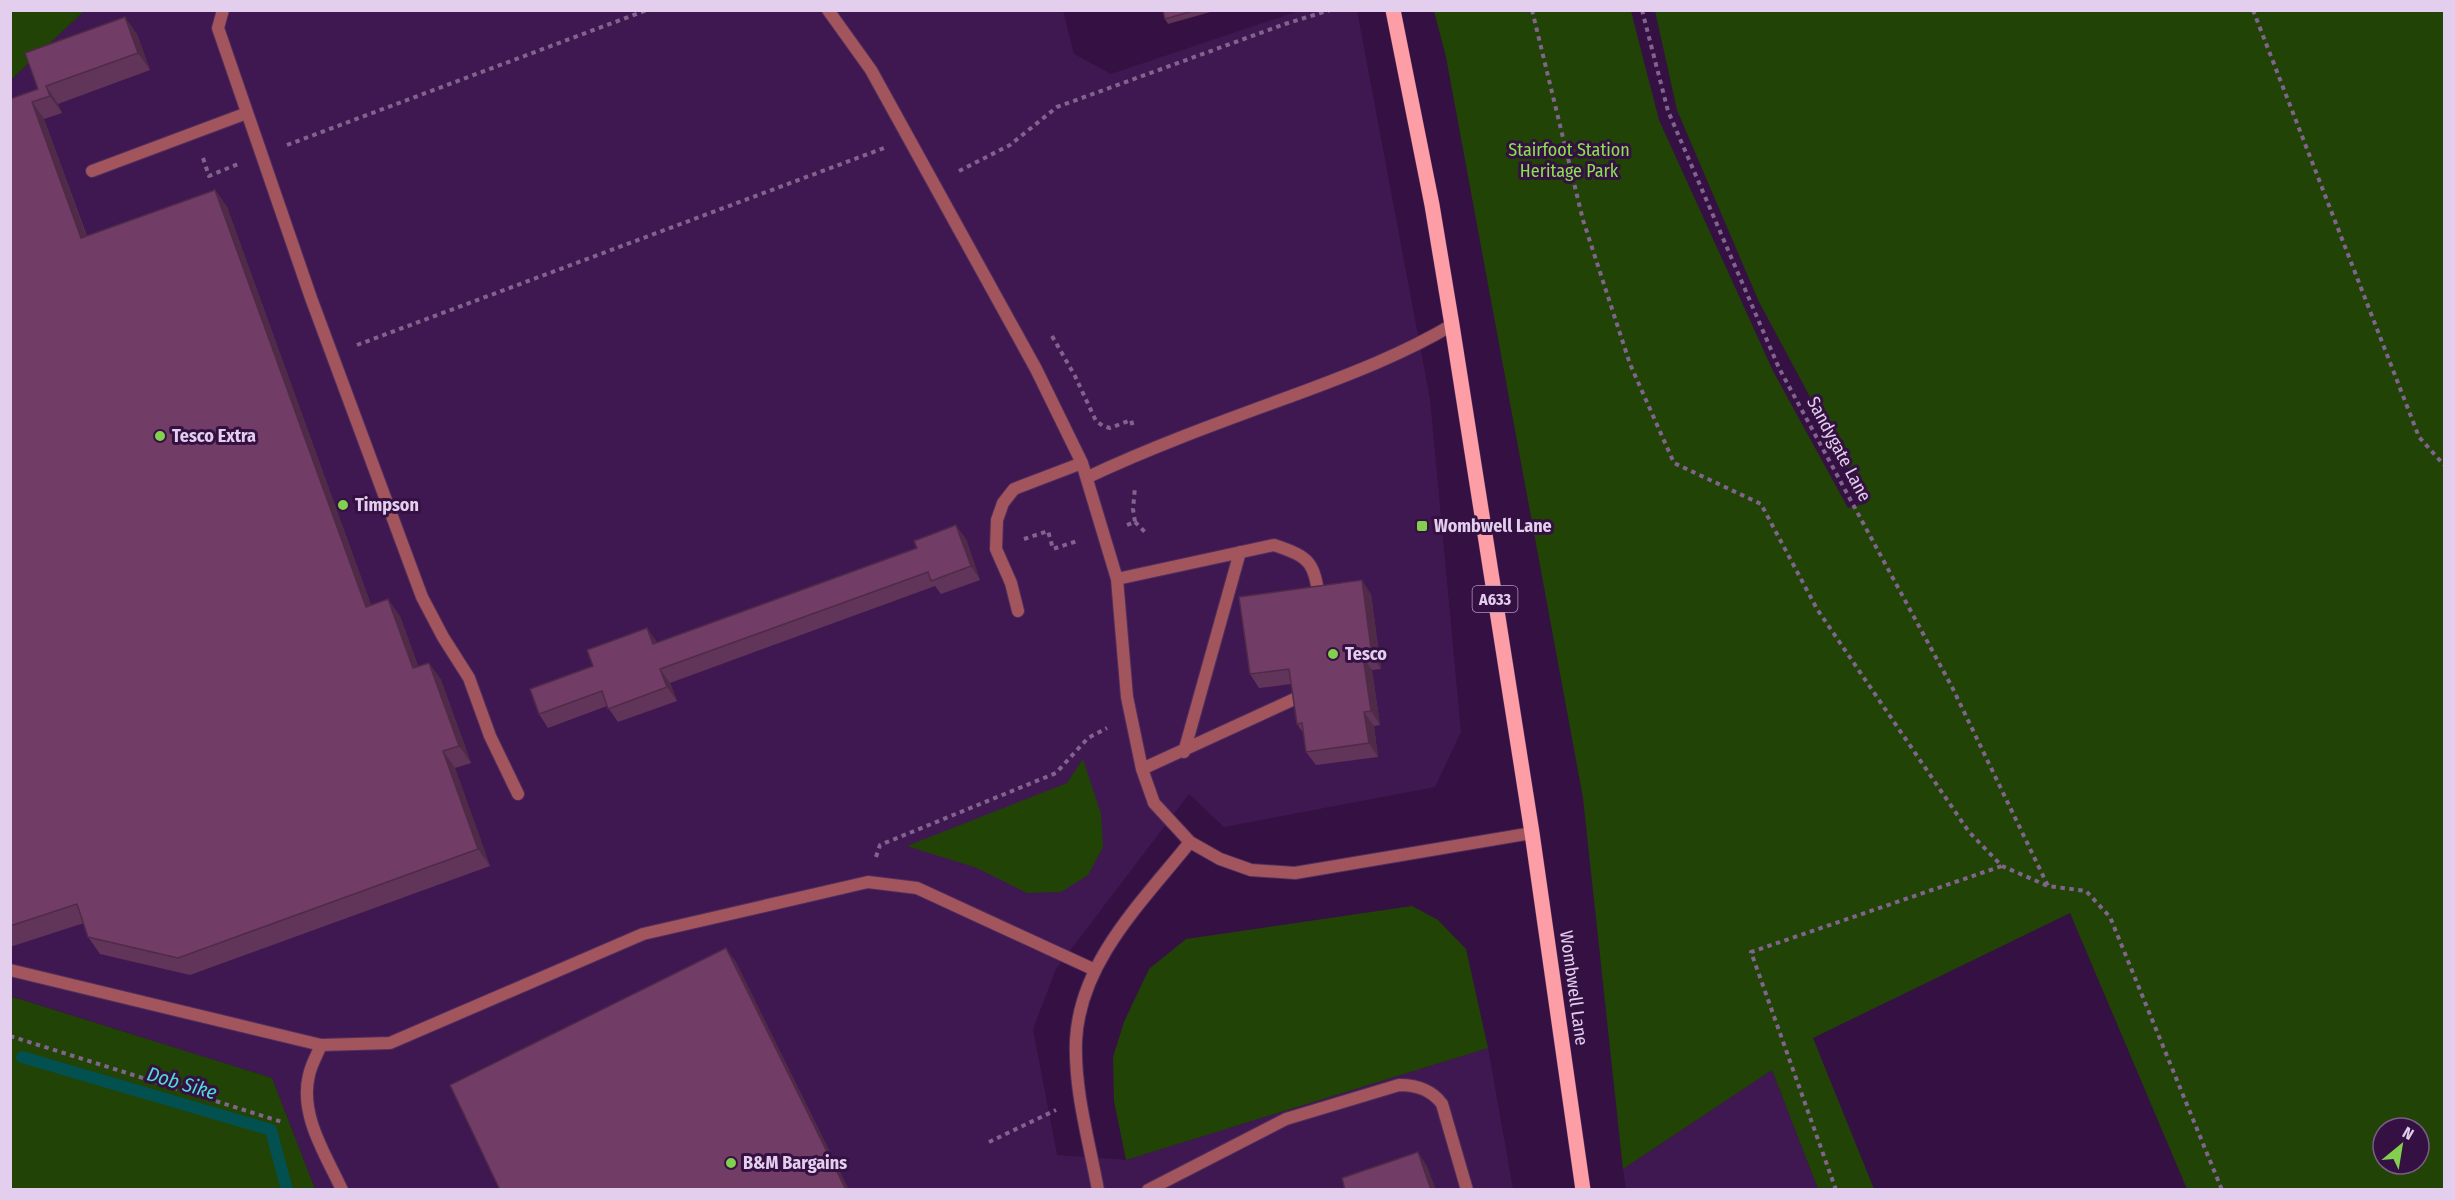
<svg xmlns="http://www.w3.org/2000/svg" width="2455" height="1200" font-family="'Fira Sans Condensed',sans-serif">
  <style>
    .built { fill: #401851 }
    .green { fill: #214305; fill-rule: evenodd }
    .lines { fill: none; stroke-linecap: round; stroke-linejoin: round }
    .stream { stroke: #025050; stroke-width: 12 }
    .lane-casing { stroke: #502f5d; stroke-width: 14 }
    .primary-casing { stroke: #502f5d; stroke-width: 16 }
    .path { stroke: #81648d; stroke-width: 4; stroke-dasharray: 4.5 4.5; stroke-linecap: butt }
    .lane { stroke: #a2555d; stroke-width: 12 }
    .primary { stroke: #fd9da5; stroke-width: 15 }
    .wall { fill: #613459 }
    .shaded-wall { fill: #4f2b48 }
    .building { fill: #713d67; stroke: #4f2b48; stroke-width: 1.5 }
    .poi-dot { fill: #83d04e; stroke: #341142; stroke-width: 2 }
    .labels { text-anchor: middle; stroke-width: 6; stroke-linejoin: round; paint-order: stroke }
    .shield { fill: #341142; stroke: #ae96ba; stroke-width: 1.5 }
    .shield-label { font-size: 16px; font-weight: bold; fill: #e3cfed }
    .park-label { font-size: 18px; fill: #8de151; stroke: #341142 }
    .poi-label { font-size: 18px; font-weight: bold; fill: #e3cfed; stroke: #341142; text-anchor: start }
    .street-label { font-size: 18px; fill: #e3cfed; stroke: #341142 }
    .water-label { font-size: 20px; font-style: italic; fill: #51dad9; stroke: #341142 }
  </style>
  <rect width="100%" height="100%" fill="#341142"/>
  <path class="built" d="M84,11h979l11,43 37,20 188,-63h58l73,388 31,333 -26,55 -211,40 -35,-33 -133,175 -23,60 24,126 69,5 362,-112 25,141h-1198l-43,-111 -261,-82v-916z
    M1772,1070l46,119h-192l-3,-20z"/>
  <path class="green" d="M11,11h73l-73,69z
    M1434,11h197l28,109 114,251 75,137 19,-5 -108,-201 -82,-192 -22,-99h789v1178h-257l-117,-276 -257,125 61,151h-56l-46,-119 -149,99 -40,-371 -137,-741zM2383,1128h36v36h-36z
    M1083,759l18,55 2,33 -15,28 -27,17 -34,1 -50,-25 -70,-22 160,-63z
    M1412,906l26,14 28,29 22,99 -362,112 -12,-59 -1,-44 11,-35 25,-53 37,-30z
    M10,996l262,82 43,111h-304z"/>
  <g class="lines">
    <path class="stream" d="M22,1057l249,73 16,60"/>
    <g class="lane-casing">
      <path id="lane" d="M223,10l-5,18 93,270 111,299 21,40 26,41 21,58 28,58
        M828,10l43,60 165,299 46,94 35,116 10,118 15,72 12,34 36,39 30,17 31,11 44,3 237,-40
        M92,171l155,-58
        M1088,477c68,-32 138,-57 209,-83 54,-20 106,-40 155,-69
        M1117,579l157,-34c39,13 39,18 46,56
        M1018,611l-7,-28 -15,-34 1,-29 6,-17 11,-14 68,-26
        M1184,752l56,-200
        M1142,769l159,-73 5,-5
        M10,970l311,75 69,-2 253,-109 225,-52 49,6 178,82
        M321,1045c-4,10 -10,20 -12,30 -10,40 17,80 33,115
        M1098,1190c-9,-49 -24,-100 -22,-150 4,-79 68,-140 114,-198
        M1148,1190l138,-71 113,-34c18,0 33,5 43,19l25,86"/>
    </g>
    <g class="primary-casing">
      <path id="primary" d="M1393,10l39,195 20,120 80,508 51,357"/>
    </g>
    <path class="path" d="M1532,10l51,210 47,144 44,99 87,41 56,105 152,223 33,34 46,20 38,5 24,26 112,273
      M1642,10l26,101 111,257 173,319 96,199
      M2253,10l166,427 25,28
      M287,145l360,-135
      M203,158l6,18 29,-12
      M959,171l51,-26 47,-38 228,-83 45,-14
      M1052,336l23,40 21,45 7,5 7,2 21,-8 2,7
      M357,345l527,-197
      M1135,522l12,12
      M1127,525l8,-3 -2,-13 2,-22
      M1024,539l24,-8 5,18 24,-8
      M876,857l4,-12 176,-72 32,-35 19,-10
      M10,1036l272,86 2,-1
      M989,1142l67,-32
      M1836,1190l-85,-238 251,-86"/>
    <use href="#lane" class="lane"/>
    <use href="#primary" class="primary"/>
  </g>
  <path class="wall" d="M1163,10h50l1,1 -46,13 -3,-5z
    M137,34l13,36 -92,34 4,9 -18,6 43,117 128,-46 12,17 144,398 29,11 18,50 11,-3 12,17 30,83 -16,5 35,98 -300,109 -90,-21 -12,-17 -4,-14 -74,24v-848l28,-10z
    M966,539l14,41 -39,14 -6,-8 -265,97 7,18 -59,21 -11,-16 -59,22 -9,-14 118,-71z
    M1371,594l10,75 -9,1 8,55 -6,1 4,31 -62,8 -10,-13 -2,-18 -7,-10 -6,-40 -32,4 -9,-14z"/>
  <path class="shaded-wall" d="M125,17l12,17 13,36 -12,-17z
    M46,86l12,18 4,9 -12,-17z
    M32,102l12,17 49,136 -12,-17z
    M215,190l12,17 151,417 -12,-17z
    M956,525l10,14 14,41 -9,-14z
    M1362,580l9,14 10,75 -9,-13z
    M388,599l12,17 25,69 -12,-17z
    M647,628l10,14 6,16 -10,-14z
    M1363,657l9,13 8,55 -9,-14z
    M429,663l12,17 30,83 -12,-17z
    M660,669l10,14 7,18 -10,-14z
    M1364,712l10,14 4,31 -9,-14z
    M443,751l12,17 35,98 -12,-17z
    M726,948l10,14 113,228h-3z
    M1418,1152l9,14 9,24h-5z"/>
  <path class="building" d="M1163,10h33l-31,9z
    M125,17l13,36 -92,33 4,10 -18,6 49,136 134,-48 151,417 22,-8 25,69 16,-5 30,83 -16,5 35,98 -300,109 -90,-21 -11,-33 -67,22v-827l28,-10 -13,-36z
    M956,525l15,41 -40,15 -3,-9 -268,97 7,18 -59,22 -6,-18 -63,23 -9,-25 63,-23 -6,-16 60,-22 6,16 264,-96 -3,-7z
    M1362,580l10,76 -9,1 8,54 -7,1 5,31 -63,9 -4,-29 -5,1 -8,-55 -39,5 -11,-77z
    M726,948l120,242h-346l-50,-105z
    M1418,1152l13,38h-86l-3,-12z"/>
  <g class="poi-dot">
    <circle cx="160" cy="436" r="6"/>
    <circle cx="343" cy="505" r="6"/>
    <rect x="1416" y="520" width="12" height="12" rx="3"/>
    <circle cx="1333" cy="654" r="6"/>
    <circle cx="731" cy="1163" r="6"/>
  </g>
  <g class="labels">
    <rect class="shield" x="1472.5" y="586" width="45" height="26" rx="4.5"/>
    <g class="shield-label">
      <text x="1495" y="605">A633</text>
    </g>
    <g class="park-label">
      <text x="1569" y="156">Stairfoot Station<tspan x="1569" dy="21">Heritage Park</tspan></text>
    </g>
    <g class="poi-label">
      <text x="172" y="442">Tesco Extra</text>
      <text x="355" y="511">Timpson</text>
      <text x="1434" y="532">Wombwell Lane</text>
      <text x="1345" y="660">Tesco</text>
      <text x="743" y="1169">B&amp;M Bargains</text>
    </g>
    <g class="street-label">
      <text transform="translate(1839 449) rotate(62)" y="6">Sandygate Lane</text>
      <text transform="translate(1574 988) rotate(82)" y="6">Wombwell Lane</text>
    </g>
    <g class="water-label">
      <text transform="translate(182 1083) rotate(16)" y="7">Dob Sike</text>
    </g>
  </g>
  <rect width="2455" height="1200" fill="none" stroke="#e3cfed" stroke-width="24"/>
  <g transform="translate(2401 1146) rotate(30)"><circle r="28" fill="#341142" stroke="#7a5d86" stroke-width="1.5"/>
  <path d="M0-4.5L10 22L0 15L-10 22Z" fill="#83d04e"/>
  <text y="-9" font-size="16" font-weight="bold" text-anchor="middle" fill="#e3cfed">N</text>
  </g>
</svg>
